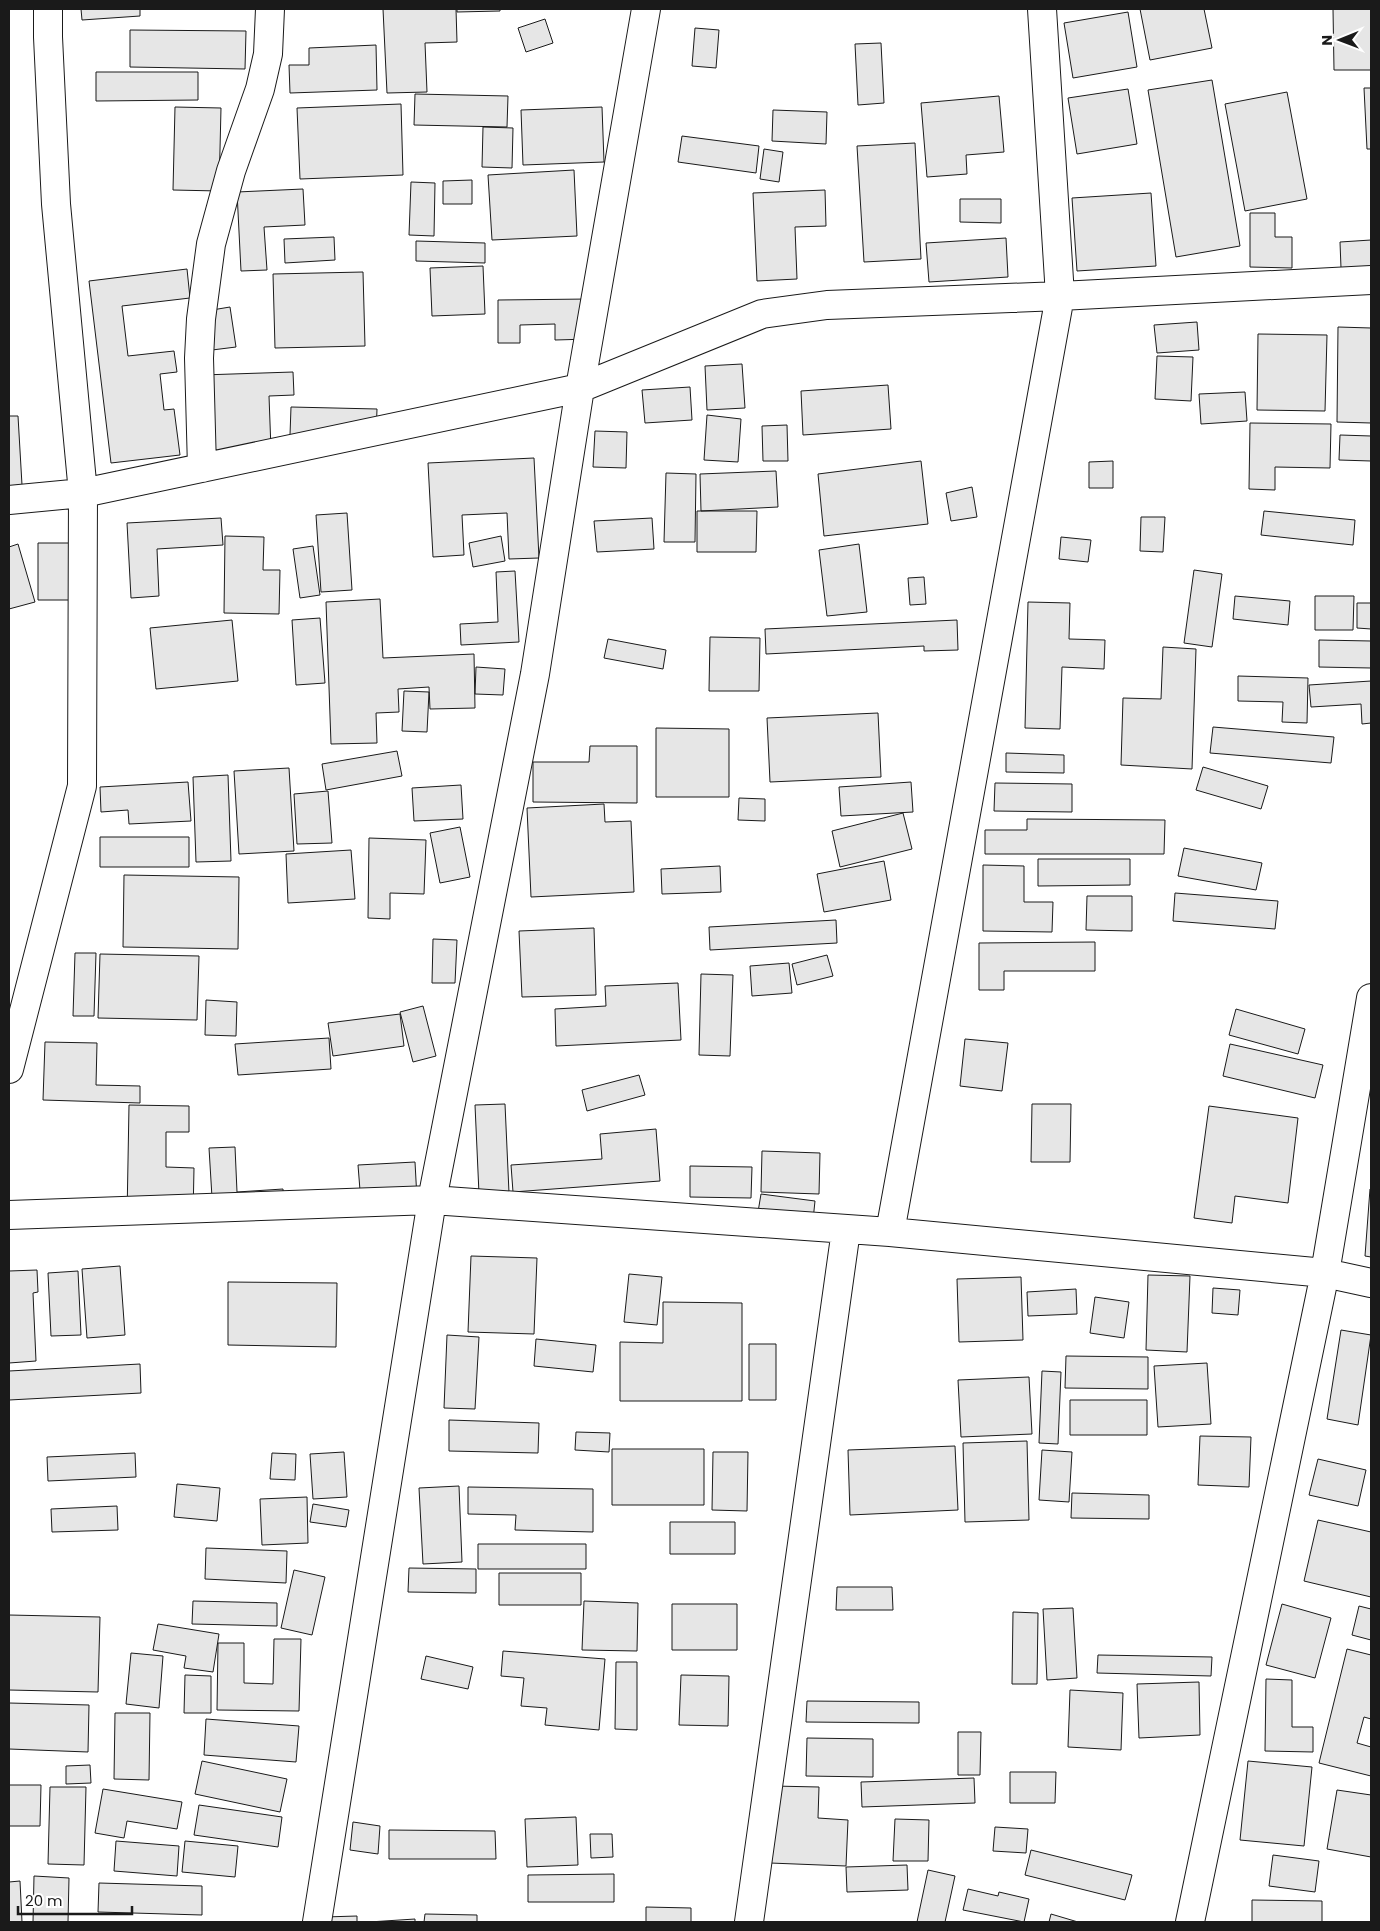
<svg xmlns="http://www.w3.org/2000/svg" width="1380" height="1931" font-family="Poppins,sans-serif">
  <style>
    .building { fill: #e6e6e6; stroke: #1a1a1a }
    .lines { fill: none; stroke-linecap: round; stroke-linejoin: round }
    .minor-casing { stroke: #1a1a1a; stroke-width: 30 }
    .minor { stroke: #fff; stroke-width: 28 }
  </style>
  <rect width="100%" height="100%" fill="#fff"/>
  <path class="building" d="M81,9h59v7l-58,4z
    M383,9h73l1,33 -32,1 2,49 -40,1z
    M457,9h43v2l-43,1z
    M1140,9h64l8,39 -62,12z
    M1333,9h38v61h-37z
    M1128,12l9,55 -64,11 -9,-55z
    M545,19l8,24 -27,9 -8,-24z
    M695,28l24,2 -3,38 -24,-2z
    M130,30l116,1 -1,38 -115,-2z
    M881,43l3,60 -26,2 -3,-61z
    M376,45l1,45 -87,3 -1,-28h20v-17z
    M96,72h102v28l-102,1z
    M1212,80l28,166 -64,11 -28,-167z
    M1364,88h7v61h-4z
    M1128,89l9,55 -60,10 -9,-56z
    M1287,92l20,107 -62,12 -20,-107z
    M415,94l93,2 -1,31 -93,-2z
    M999,96l5,56 -38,3 1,19 -40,3 -6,-74z
    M401,104l2,71 -103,4 -3,-71z
    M175,107l46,1 -2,83 -46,-1z
    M602,107l2,55 -81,3 -2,-55z
    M773,110l54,2 -1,32 -54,-3z
    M483,127l30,1 -1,40 -30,-1z
    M682,136l77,10 -3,27 -78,-11z
    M915,143l6,116 -57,3 -7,-116z
    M764,149l19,3 -4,30 -19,-3z
    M574,170l3,66 -85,4 -4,-65z
    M472,180v24h-29v-23z
    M411,182l24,1 -1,53 -25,-1z
    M303,189l2,36 -41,2 3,43 -26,1 -4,-79z
    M825,190l1,36 -31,1 2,52 -40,2 -4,-88z
    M1151,193l5,73 -79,5 -5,-73z
    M960,199h41v24l-41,-1z
    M1250,213h25v24h17v31l-42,-1z
    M334,237l1,23 -50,3 -1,-24z
    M1006,238l2,39 -79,5 -3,-39z
    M1371,240v27l-30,1 -1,-26z
    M416,241l69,2v20l-69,-2z
    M483,266l2,48 -53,2 -2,-48z
    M187,269l3,29 -68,8 6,50 46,-5 3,21 -17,2 4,36 10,-1 6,46 -69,8 -22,-182z
    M363,272l2,74 -90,2 -2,-74z
    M589,299l1,40 -35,1v-16l-35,1v18h-22v-43z
    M230,307l6,40 -24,3 -6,-39z
    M1197,322l2,28 -42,3 -3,-28z
    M1338,327l33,1v95l-34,-1z
    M1258,334l69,1 -2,76 -68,-1z
    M1157,356l36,1 -2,44 -36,-2z
    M742,364l3,44 -38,2 -2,-44z
    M293,372l1,23 -25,1 2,54 -66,2 -3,-77z
    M888,385l3,44 -88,6 -2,-44z
    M690,387l2,33 -47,3 -3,-33z
    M1245,392l2,29 -46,3 -2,-30z
    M291,407l86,2 -1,28 -86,-2z
    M707,415l34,4 -3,43 -34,-2z
    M9,416h9l4,69 -13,1z
    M1250,423l81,1 -1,44 -55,-1v23l-26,-1z
    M787,425l1,36h-25l-1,-35z
    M595,431l32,1 -1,36 -33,-1z
    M1340,435l31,1v25l-32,-1z
    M534,458l5,100 -30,1 -2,-46 -45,2 2,40 -31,2 -5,-94z
    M921,461l7,63 -104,12 -6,-62z
    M1113,461v27h-24v-26z
    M776,471l2,36 -77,4 -1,-37z
    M666,473l30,1 -1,68h-31z
    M972,487l5,30 -26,4 -5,-28z
    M697,511h60l-1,41h-59z
    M1264,511l91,9 -2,25 -92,-10z
    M347,513l5,77 -31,2 -5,-77z
    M1141,517h24l-2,35 -23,-1z
    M221,518l2,27 -66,4 2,47 -28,2 -4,-75z
    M652,518l2,31 -57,3 -3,-31z
    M225,536l39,1 -1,33h17l-1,44 -55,-1z
    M501,536l4,25 -32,6 -4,-24z
    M1061,537l30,3 -3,22 -29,-3z
    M38,543h58v57h-58z
    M18,544l17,58 -26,7v-62z
    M859,544l8,68 -40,4 -8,-66z
    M313,546l7,49 -20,3 -7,-49z
    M1194,570l28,4 -10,73 -28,-4z
    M515,571l4,71 -58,3 -1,-21 38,-2 -2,-50z
    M924,577l2,27 -16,1 -2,-27z
    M1235,596l55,5 -2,24 -55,-6z
    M1315,596h39l-1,34h-38z
    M380,599l3,59 91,-4 1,54 -45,1 -1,-22 -31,2 1,23 -23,1 1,30 -46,1 -5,-142z
    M1028,602l42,1 -1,36 36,1 -1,29 -42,-2 -2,62 -35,-1z
    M1357,603h14v26l-14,-1z
    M320,618l5,65 -29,2 -4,-65z
    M232,620l6,61 -82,8 -6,-61z
    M957,620l1,30 -34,1v-5l-158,8 -1,-25z
    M710,637l50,1 -1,53h-50z
    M608,639l58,11 -3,19 -59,-11z
    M1319,640l52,1v27l-52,-1z
    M1163,647l33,2 -4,120 -71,-4 2,-67 38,1z
    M476,667l29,2 -2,26 -28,-1z
    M1238,676l70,2 -1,45 -25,-1 1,-20 -45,-1z
    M1371,681v42l-9,1 -1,-20 -50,3 -2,-22z
    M404,691l25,1 -2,40 -25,-1z
    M878,713l3,64 -111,5 -3,-64z
    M1213,727l121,10 -3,26 -121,-10z
    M656,728l73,1v68h-73z
    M590,746h47v57l-104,-1v-40h56z
    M397,751l5,25 -76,14 -4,-26z
    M1006,753l58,2v18l-58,-1z
    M1203,767l65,19 -7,23 -65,-19z
    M289,768l5,83 -55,3 -5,-83z
    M228,775l3,86 -35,1 -3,-85z
    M188,782l3,39 -62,3 -1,-14 -27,2 -1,-25z
    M911,782l2,30 -72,4 -2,-29z
    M995,783l77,1v28l-78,-1z
    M461,785l2,34 -49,2 -2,-33z
    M328,791l4,52 -35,1 -3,-50z
    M739,798l26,1v22l-27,-1z
    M604,804l1,18 26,-1 3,71 -103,5 -4,-89z
    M903,813l9,36 -72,18 -8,-36z
    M1027,819l138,1 -1,34h-179v-24h42z
    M460,827l10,50 -30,6 -10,-50z
    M100,837h89v30h-89z
    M369,838l57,2 -2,54 -34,-1v26l-22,-1z
    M1184,848l78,15 -6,27 -78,-14z
    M351,850l4,49 -67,4 -2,-49z
    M1038,859h92v26l-92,1z
    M884,861l7,39 -67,12 -7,-38z
    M983,865l41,1v36h29l-1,30 -69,-1z
    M720,866l1,26 -59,2 -1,-25z
    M124,875l115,2 -1,72 -115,-2z
    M1175,893l103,8 -3,28 -102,-8z
    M1087,896h45v35l-46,-1z
    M836,920l1,23 -127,7 -1,-23z
    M594,928l2,67 -74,2 -3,-66z
    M433,939l24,1 -2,43h-23z
    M1095,942v29h-91v19h-25v-47z
    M75,953h21l-2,63h-21z
    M100,954l99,2 -2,64 -99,-2z
    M827,955l6,21 -36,9 -5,-21z
    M789,963l3,30 -40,3 -2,-30z
    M701,974l32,1 -3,81 -31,-1z
    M678,983l3,57 -125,6 -1,-37 51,-3 -1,-20z
    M206,1000l31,2 -1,34 -31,-1z
    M423,1006l13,50 -23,6 -13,-50z
    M1236,1009l69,20 -7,25 -69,-19z
    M400,1014l4,32 -71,10 -5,-33z
    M329,1038l2,31 -93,6 -3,-31z
    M965,1039l43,4 -6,48 -42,-5z
    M45,1042l52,1 -1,42 44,1v17l-97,-3z
    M1230,1044l93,21 -8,33 -92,-22z
    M639,1075l6,20 -58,16 -5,-21z
    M505,1104l4,89 -30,1 -4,-89z
    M1032,1104h39l-1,58h-39z
    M129,1105l60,1v26h-23v35l28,1 -1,49h-66z
    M1209,1106l89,12 -10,85 -53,-7 -3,27 -38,-5z
    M656,1129l4,52 -147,11 -2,-27 91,-6 -2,-25z
    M235,1147l2,45 46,-3 1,22 -71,3 -4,-66z
    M762,1151l58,2 -1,41 -58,-2z
    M415,1162l2,37 -56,4 -3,-38z
    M690,1166l62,1 -1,31 -61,-1z
    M1370,1189h1v68l-6,-1z
    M761,1194l54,7 -2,19 -55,-8z
    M471,1256l66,2 -3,76 -66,-2z
    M120,1266l5,69 -38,3 -5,-69z
    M37,1270l1,22 -5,1 3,68 -27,2v-92z
    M78,1271l3,64 -30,1 -3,-63z
    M629,1274l33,3 -5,48 -33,-3z
    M1148,1275l42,1 -3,76 -41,-2z
    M1021,1277l2,63 -64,2 -2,-63z
    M228,1282l109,1 -1,64 -108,-2z
    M1213,1288l27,2 -2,25 -26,-2z
    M1076,1289l1,25 -49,2 -1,-24z
    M1095,1297l34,5 -5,36 -34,-5z
    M663,1302l79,1v98h-122v-59l43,1z
    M1341,1330l30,5 -13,90 -31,-6z
    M447,1335l32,2 -4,72 -31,-1z
    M536,1339l60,6 -3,27 -59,-6z
    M749,1344h27v56h-27z
    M1066,1356l82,1v32l-83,-1z
    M1207,1363l4,61 -53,3 -4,-61z
    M140,1364l1,29 -132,7v-29z
    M1042,1371l19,1 -3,72 -19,-1z
    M1029,1377l3,57 -71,3 -3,-57z
    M1070,1400h77v35h-77z
    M449,1420l90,3 -1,30 -89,-2z
    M576,1432l34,1 -1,19 -34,-2z
    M1200,1436l51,1 -2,50 -51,-2z
    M1027,1441l2,79 -64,2 -2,-79z
    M955,1446l3,64 -108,5 -2,-65z
    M612,1449h92v56h-92z
    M1042,1450l30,2 -3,50 -30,-2z
    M344,1452l3,45 -34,2 -3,-45z
    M713,1452h35l-1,59 -35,-1z
    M135,1453l1,24 -88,4 -1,-24z
    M272,1453l24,1 -1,26 -25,-1z
    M1318,1459l48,11 -8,36 -49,-11z
    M177,1484l43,4 -3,33 -43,-4z
    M459,1486l3,76 -39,2 -4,-76z
    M468,1487l125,2v43l-78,-2 1,-15 -48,-1z
    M1072,1493l77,2v24l-78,-1z
    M307,1497l1,46 -46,2 -2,-46z
    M313,1504l36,6 -3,17 -36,-5z
    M117,1506l1,24 -66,2 -1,-23z
    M1318,1520l53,12v65l-67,-16z
    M670,1522h65v32h-65z
    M478,1544h108v25h-108z
    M206,1548l81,3 -1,32 -81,-4z
    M409,1568l67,1v24l-68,-1z
    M294,1570l31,7 -13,58 -31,-7z
    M499,1573h82v32h-82z
    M837,1587h55l1,23h-57z
    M193,1601l84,2v23l-85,-2z
    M584,1601l54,2 -1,48 -55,-1z
    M672,1604h65v46h-65z
    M1282,1604l49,14 -16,60 -49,-13z
    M1359,1606l12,3v31l-19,-5z
    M1073,1608l4,70 -30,2 -4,-71z
    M1013,1612l25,1 -1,71h-25z
    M9,1615l91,2 -2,75 -89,-2z
    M158,1624l61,10 -6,38 -29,-4 2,-12 -33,-6z
    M274,1639h27l-2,72 -82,-1 1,-67h26v40l29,1z
    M1347,1649l24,6v64l-7,-2 -7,26 14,4v29l-52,-13z
    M503,1651l102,8 -6,71 -54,-5 2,-17 -26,-2 3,-28 -23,-2z
    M131,1653l32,3 -4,52 -33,-4z
    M1098,1655l114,2 -1,19 -114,-3z
    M426,1656l47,11 -5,22 -47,-10z
    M616,1662h21v68l-22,-1z
    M185,1675l26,1v37h-27z
    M681,1675l48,1 -1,50 -49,-1z
    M1266,1679l26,1v47h21v25l-48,-1z
    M1199,1682l1,53 -61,3 -2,-54z
    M1070,1690l53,3 -2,57 -53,-3z
    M807,1701l112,1v21l-113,-1z
    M9,1703l80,2 -1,47 -79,-3z
    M115,1713h35l-1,67 -35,-1z
    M206,1719l93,7 -3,36 -92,-7z
    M958,1732h23l-1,43h-22z
    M807,1738l66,1v38l-67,-1z
    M202,1761l85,18 -7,33 -85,-18z
    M1248,1761l64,6 -8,79 -64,-6z
    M90,1765l1,18 -25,1v-18z
    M1010,1772h46l-1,31h-45z
    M974,1778l1,25 -113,4 -1,-25z
    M9,1785h32l-1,41h-31z
    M773,1786l46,1 -1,31 30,2 -2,46 -76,-3z
    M50,1787h36l-2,78 -36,-1z
    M103,1789l79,13 -5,27 -50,-8 -3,17 -29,-5z
    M1337,1790l34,5v62l-44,-8z
    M199,1805l83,12 -4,30 -84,-12z
    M576,1817l2,48 -51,2 -2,-48z
    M895,1819l34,1 -1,41h-35z
    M353,1822l27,4 -2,28 -28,-4z
    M995,1827l33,2 -2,24 -33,-2z
    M389,1830l106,1 1,28h-107z
    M590,1834h22l1,23 -22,1z
    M116,1841l63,5 -2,30 -63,-5z
    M185,1841l53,5 -3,31 -53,-5z
    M1031,1850l101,25 -7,25 -100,-25z
    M1273,1855l46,6 -4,31 -46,-6z
    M907,1865l1,25 -61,2 -1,-25z
    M928,1870l27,6 -10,46h-28z
    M614,1874v28h-86v-27z
    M34,1876l35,2 -1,44h-35z
    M20,1881l2,41h-13v-40z
    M99,1883l103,3v29l-104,-3z
    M968,1889l30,7 1,-4 30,7 -5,23 -61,-12z
    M1252,1900l70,1v21h-70z
    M646,1907l45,1v14h-45z
    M425,1914l52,1v7h-53z
    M1051,1914l27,8h-29z
    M357,1916v6h-33v-5z
    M415,1919v3h-46z"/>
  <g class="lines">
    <g class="minor-casing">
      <path id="minor" d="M202,468l-3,-110 2,-39 10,-75 20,-73 29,-82 8,-35 2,-45
        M9,500l74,-7 497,-105 182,-74 65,-9 233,-9 311,-16
        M9,1069l73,-283 1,-293 -27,-289 -8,-167v-28
        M9,1215l423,-15 458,32 435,41 46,10
        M890,1232l170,-936 -18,-287
        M317,1922l115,-722 103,-526 45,-286 66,-379
        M749,1922l97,-692
        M1190,1922l135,-649 46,-275"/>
    </g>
    <use href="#minor" class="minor"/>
  </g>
  <rect width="1380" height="1931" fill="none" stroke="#1a1a1a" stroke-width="20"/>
  <g transform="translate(1340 40) rotate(269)" stroke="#ffffff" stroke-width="4" paint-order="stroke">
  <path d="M0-4L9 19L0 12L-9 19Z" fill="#1a1a1a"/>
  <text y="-8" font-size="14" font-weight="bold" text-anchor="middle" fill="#1a1a1a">N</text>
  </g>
  <path d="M18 1906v8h114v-8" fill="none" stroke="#1a1a1a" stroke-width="2.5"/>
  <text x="25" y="1906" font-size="15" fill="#1a1a1a" stroke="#ffffff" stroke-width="4" paint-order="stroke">20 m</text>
</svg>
